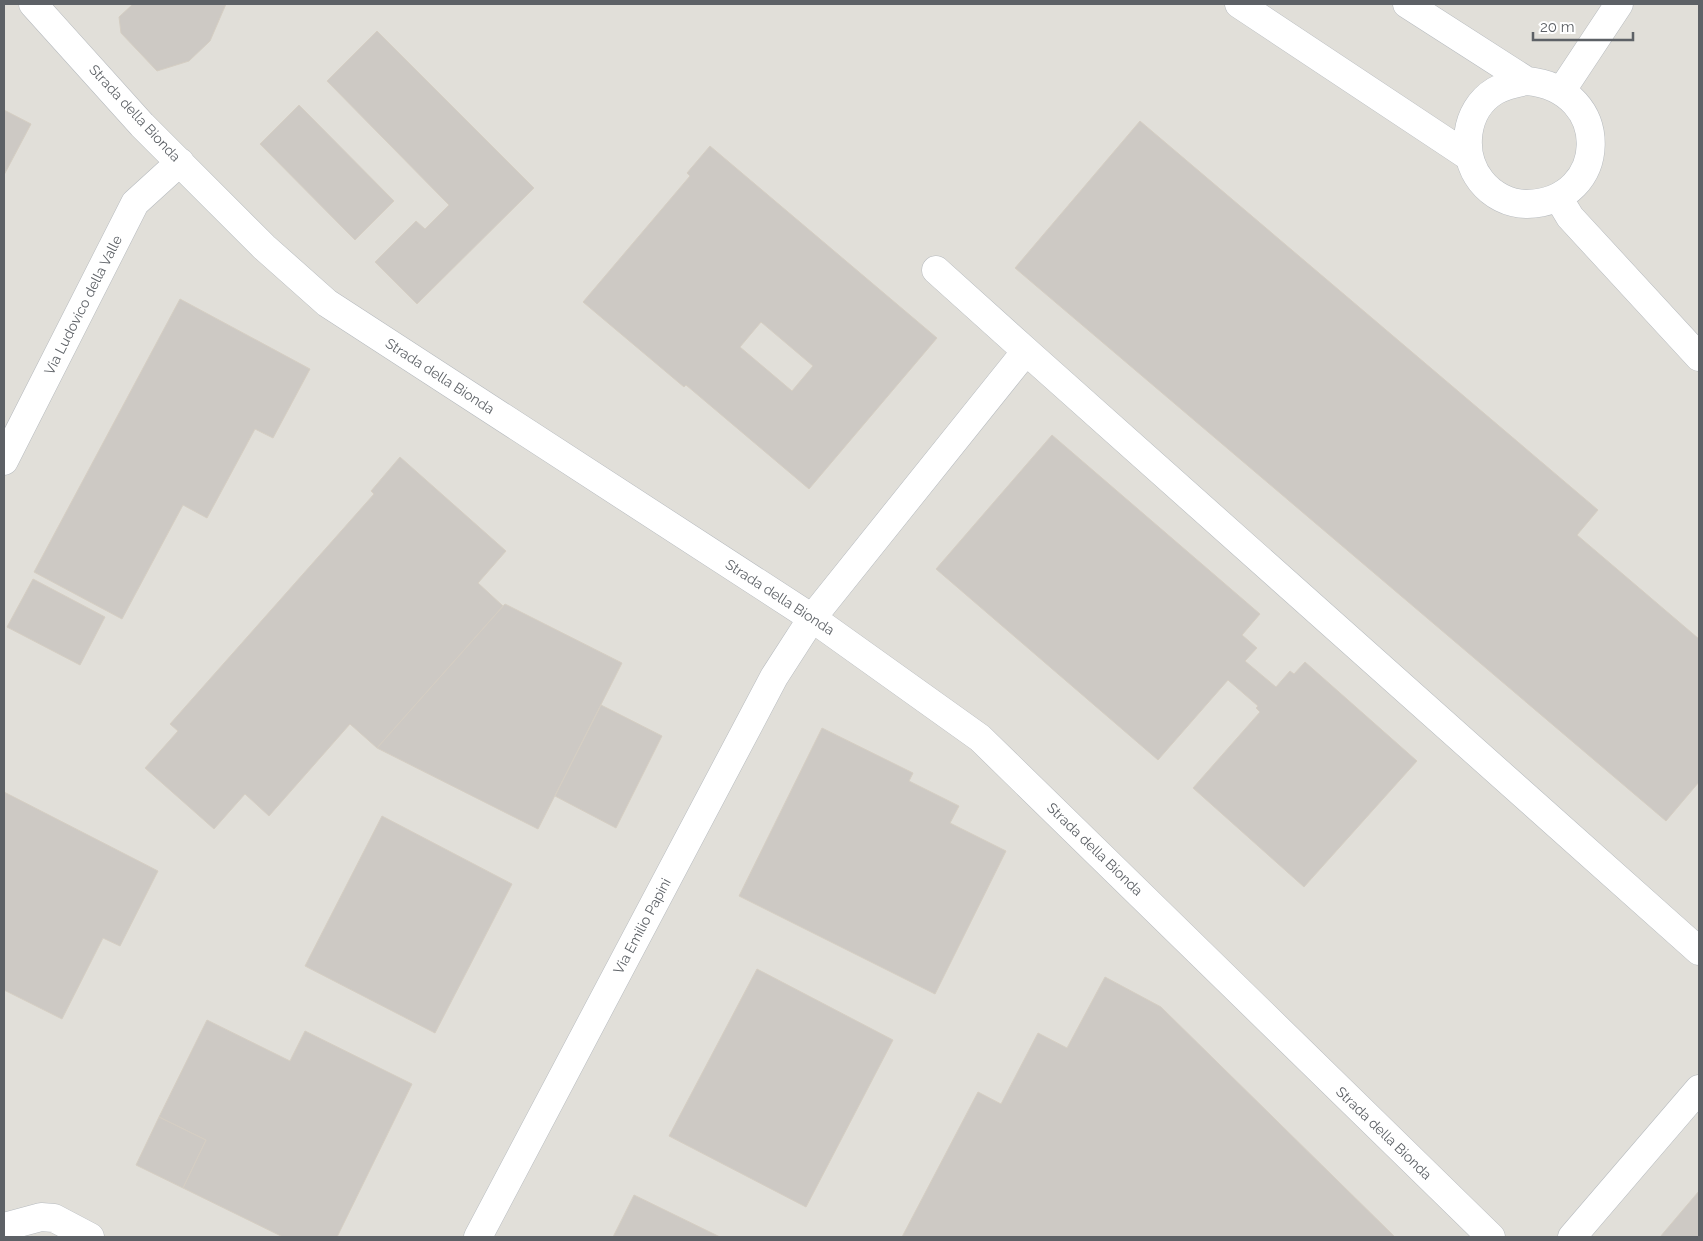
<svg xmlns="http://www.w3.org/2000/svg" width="1703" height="1241" font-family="Raleway,sans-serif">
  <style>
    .industrial { fill: #e1dfd9 }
    .building { fill: #cdc9c4; stroke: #d5cec3; fill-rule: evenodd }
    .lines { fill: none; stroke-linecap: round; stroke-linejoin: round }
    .street-casing { stroke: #b7bbbf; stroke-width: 29 }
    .street { stroke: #fff; stroke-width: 28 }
    .labels { text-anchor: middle; stroke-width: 4; stroke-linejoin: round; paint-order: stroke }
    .street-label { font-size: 14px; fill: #5d6166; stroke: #fff }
  </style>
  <rect width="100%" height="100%" fill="#f0ede5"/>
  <path class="industrial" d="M4,4h1695v1233h-1695z"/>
  <path class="building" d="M133,4h93l-16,37 -21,20 -32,10 -36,-38 -2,-16z
    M377,31l157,157 -117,116 -42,-42 41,-41 9,8 24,-24 -122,-124z
    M299,105l95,96 -39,39 -95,-96z
    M4,110l27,14 -27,51z
    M1140,121l458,389 -21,25 122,104v143l-33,39 -651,-553z
    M710,146l227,192 -128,151 -123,-104 -2,2 -101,-85 107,-126 -3,-3zM761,322l52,44 -21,25 -52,-44z
    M180,299l130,70 -37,69 -18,-9 -48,89 -24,-13 -61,114 -88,-47z
    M1052,435l208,179 -18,21 15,13 -12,13 31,26 14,-16 4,3 11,-12 112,99 -113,126 -111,-99 67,-76 -4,-4 2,-2 -30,-26 -70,80 -222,-191z
    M400,457l106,94 -28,32 25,23 -126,142 -27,-24 -81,92 -24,-22 -31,35 -69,-61 33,-37 -8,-7 204,-230 -3,-3z
    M33,579l72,38 -25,48 -73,-38z
    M505,604l117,59 -84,166 -161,-81z
    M601,705l61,31 -46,92 -61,-32z
    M822,728l91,45 -4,8 50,25 -9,17 56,28 -71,143 -196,-98z
    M4,792l154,79 -38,75 -17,-8 -41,81 -58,-29z
    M382,816l130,68 -77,149 -130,-67z
    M757,969l136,71 -87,167 -137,-71z
    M1105,977l56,30 234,230h-493l76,-145 23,12 37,-71 29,15z
    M207,1020l83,41 15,-30 107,53 -75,153h-54l-100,-49 23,-48 -47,-23z
    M159,1117l47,23 -23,48 -47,-23z
    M1699,1191v46h-39z
    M634,1195l86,42h-107z"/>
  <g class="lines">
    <g class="street-casing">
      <path id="street" d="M33,4l109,121 122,122 63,56 485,315 168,120 511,499
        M1239,4l229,152
        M1407,4l120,77c87,8 83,121 0,123 -18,0 -35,-9 -46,-23 -21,-27 -17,-71 14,-90 10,-6 21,-8 32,-10
        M1562,90l57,-86
        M1558,197l12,20 129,140
        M936,270l90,81
        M4,461l131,-258 45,-41
        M4,1227l37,-10 13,1 36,19
        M478,1237l296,-560 38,-59 214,-267 673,600
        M1572,1237l127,-148"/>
    </g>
    <use href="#street" class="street"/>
  </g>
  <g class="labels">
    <g class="street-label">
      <text transform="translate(135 113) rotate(47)" y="5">Strada della Bionda</text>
      <text transform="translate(83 305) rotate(-63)" y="5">Via Ludovico della Valle</text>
      <text transform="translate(440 376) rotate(33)" y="5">Strada della Bionda</text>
      <text transform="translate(780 597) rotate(33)" y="5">Strada della Bionda</text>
      <text transform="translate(1095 849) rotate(44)" y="5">Strada della Bionda</text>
      <text transform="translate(642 926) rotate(-62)" y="5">Via Emilio Papini</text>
      <text transform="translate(1384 1133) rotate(44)" y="5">Strada della Bionda</text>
    </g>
  </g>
  <rect width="1703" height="1241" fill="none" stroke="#5d6166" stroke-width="10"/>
  <path d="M1533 32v8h100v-8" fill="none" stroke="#5d6166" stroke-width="2.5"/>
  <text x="1540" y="32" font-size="15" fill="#5d6166" stroke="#ffffff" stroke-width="4" paint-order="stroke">20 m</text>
</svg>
